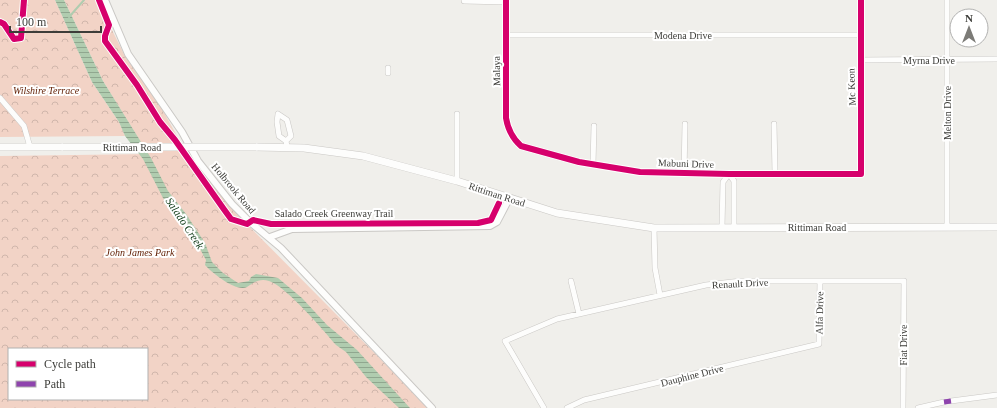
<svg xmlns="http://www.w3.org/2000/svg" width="997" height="408" font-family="'Times New Roman',serif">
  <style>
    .park { fill: url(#park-crowns); fill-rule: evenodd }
    .water { fill: url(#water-rules) }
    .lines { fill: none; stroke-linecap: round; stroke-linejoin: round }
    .stream { stroke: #b0ccaf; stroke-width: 2 }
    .minor-casing { stroke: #cac8c5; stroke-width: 6 }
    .tertiary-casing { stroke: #cac8c5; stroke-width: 8 }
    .secondary-casing { stroke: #cac8c5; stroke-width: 8 }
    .minor { stroke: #fdfdfc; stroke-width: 5 }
    .tertiary { stroke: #fdfdfc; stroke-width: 6 }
    .secondary { stroke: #fdfdfc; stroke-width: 7 }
    .secondary-bridge-casing { stroke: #cac8c5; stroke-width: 8; stroke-linecap: butt }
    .secondary-bridge { stroke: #fdfdfc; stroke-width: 7 }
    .quiet { stroke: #8e44ad; stroke-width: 5; stroke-dasharray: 10 5; stroke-linecap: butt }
    .cycleway-casing { stroke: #fff; stroke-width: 8 }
    .cycleway { stroke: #d6006c; stroke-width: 6 }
    .labels { text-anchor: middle; stroke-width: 4; stroke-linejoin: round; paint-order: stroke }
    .street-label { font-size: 10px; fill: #3d3d39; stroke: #fff }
    .park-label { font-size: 10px; font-style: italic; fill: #632207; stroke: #fff }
    .water-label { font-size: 11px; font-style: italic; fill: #06340e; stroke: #fff }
  </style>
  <defs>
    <pattern id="park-crowns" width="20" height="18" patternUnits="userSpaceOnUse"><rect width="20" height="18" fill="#f2d3c6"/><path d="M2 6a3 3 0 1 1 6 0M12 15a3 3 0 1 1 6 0" fill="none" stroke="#d0b6ab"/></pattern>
    <pattern id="water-rules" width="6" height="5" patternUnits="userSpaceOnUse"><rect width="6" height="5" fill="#b0ccaf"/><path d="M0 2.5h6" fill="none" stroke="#90a78f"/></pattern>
  </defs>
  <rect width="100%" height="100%" fill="#f0efeb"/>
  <path class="park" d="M0,0h55l37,82 27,40 6,14 -125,1z
    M64,0h37l11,30 13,26 36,51 26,47 46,56 196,198h-429v-252l148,-2 -45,-73zM9,349h138v50h-138z"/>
  <path class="water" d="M55,0h9l39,81 48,77 17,33 18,23 19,29 7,19 11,11 15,10 11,-2 2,-4 5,-3 22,4 24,20 25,27 30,25 53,58h-11l-33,-31 -20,-25 -10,-7c-13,-15 -49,-58 -67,-64 -9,-3 -15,1 -22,6 -10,6 -36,-15 -42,-22l1,-5 -6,-11 -37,-51 -20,-39 -18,-23 -6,-14 -27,-40z"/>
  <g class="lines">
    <path class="stream" d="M69,17l15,-17"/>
    <g class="minor-casing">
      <path id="minor" d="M506,0v118c2,12 6,20 15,28l58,16 61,10 89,2h132v-174
        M464,1l42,1
        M505,35h355
        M860,60l137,-1
        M388,73v-5
        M0,98l24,28 6,21
        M774,124l1,49
        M286,141l5,-5 -4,-16 -9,-6 -1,8 2,14 7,5 1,6
        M593,164l1,-38
        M684,174l1,-50
        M457,181v-67
        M722,227l1,-45 6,-8 5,7v46
        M947,227v-227
        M654,228l1,40 5,27
        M571,281l8,33
        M951,401l46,-6
        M544,408l-39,-67 52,-22 149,-34 35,-4h163l-1,127
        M567,408l17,-8 235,-56 1,-63
        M918,408l26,-6"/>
    </g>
    <g class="tertiary-casing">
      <path id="tertiary" d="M105,0l23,54 54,78 16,29 34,43 18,18 31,26 151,160
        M270,237l22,-8 198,-3 7,-4 12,-23"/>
    </g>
    <g class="secondary-casing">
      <path id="secondary" d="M0,147h63
        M256,147l48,1 59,8 94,25 100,32 97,15 343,-1"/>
    </g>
    <use href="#minor" class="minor"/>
    <use href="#tertiary" class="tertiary"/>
    <use href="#secondary" class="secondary"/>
    <g class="secondary-bridge-casing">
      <path id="secondary-bridge" d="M63,147h193"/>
    </g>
    <use href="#secondary-bridge" class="secondary-bridge"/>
    <path class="quiet" d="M944,402l7,-1"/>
    <g class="cycleway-casing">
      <path id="cycleway" d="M99,0l10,25 -4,11v5l32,44 23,37 15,18 48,68 8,11 16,5 6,-4 18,4 207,-1 13,-3 8,-17
        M506,0v118c2,12 6,20 15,28l58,16 61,10 89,2h132v-174
        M0,22l4,2 10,15 7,-1 3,-38"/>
    </g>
    <use href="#cycleway" class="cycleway"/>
  </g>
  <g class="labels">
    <g class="street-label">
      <text x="683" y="39">Modena Drive</text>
      <text x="929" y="64">Myrna Drive</text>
      <text transform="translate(496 71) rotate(-91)" y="4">Malaya</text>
      <text transform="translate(851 87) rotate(-92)" y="4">Mc Keon</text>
      <text transform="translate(947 113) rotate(-90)" y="4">Melton Drive</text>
      <text x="132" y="151">Rittiman Road</text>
      <text transform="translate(686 163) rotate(2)" y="4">Mabuni Drive</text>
      <text transform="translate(234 188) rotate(50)" y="4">Holbrook Road</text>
      <text transform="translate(497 194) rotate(18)" y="4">Rittiman Road</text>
      <text x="334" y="217">Salado Creek Greenway Trail</text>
      <text x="817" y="231">Rittiman Road</text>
      <text transform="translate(740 283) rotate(-3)" y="4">Renault Drive</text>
      <text transform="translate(819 313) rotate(-89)" y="4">Alfa Drive</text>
      <text transform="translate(903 345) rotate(-90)" y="4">Fiat Drive</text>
      <text transform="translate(692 375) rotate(-14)" y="4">Dauphine Drive</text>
    </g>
    <g class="park-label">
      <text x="46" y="94">Wilshire Terrace</text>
      <text x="140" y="256">John James Park</text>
    </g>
    <g class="water-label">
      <text transform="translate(185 223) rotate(56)" y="4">Salado Creek</text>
    </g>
  </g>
  <rect x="8" y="348" width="140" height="52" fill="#ffffff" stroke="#b1b1b0"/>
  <rect x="16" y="361" width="20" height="6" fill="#d6006c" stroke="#b1b1b0"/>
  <text x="44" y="368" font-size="12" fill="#3d3d39">Cycle path</text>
  <rect x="16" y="381" width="20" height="6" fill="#8e44ad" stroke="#b1b1b0"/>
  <text x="44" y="388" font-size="12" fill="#3d3d39">Path</text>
  <g transform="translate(969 28)"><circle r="19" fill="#ffffff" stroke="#b1b1b0"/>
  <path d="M0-3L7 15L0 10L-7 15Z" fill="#7c7b77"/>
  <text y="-6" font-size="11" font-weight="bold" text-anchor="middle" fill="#3d3d39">N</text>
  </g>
  <path d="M10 26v6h91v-6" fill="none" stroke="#3d3d39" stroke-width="2"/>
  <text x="16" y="26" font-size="12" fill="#3d3d39" stroke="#ffffff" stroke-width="3" paint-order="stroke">100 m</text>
</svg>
